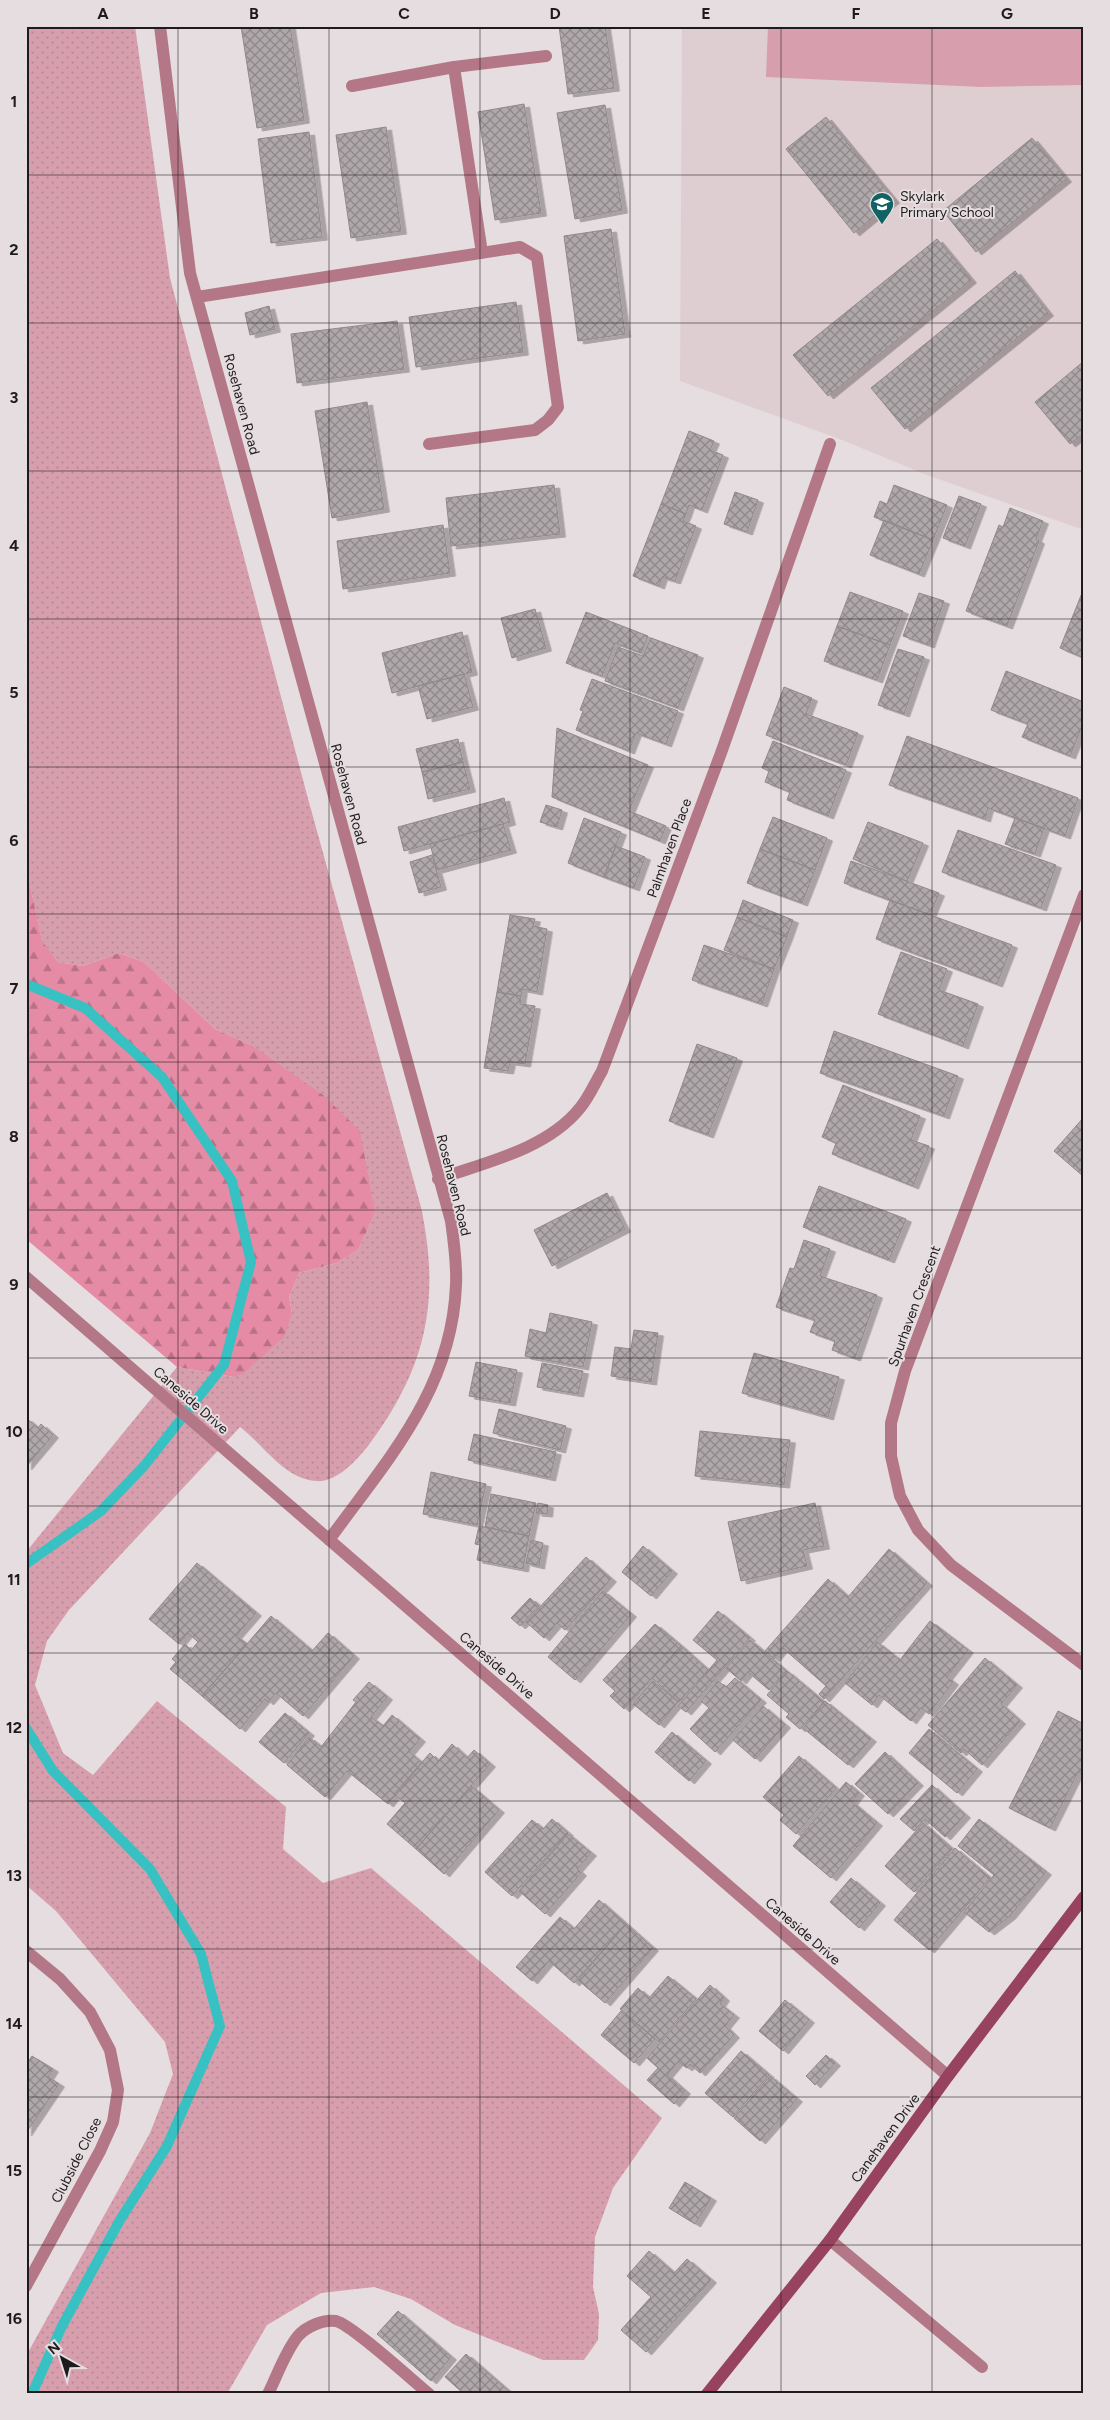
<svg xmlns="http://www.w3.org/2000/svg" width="1110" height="2420" font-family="Figtree,sans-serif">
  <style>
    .built { fill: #deced1 }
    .green { fill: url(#green-dots) }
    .forest { fill: url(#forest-firs) }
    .pitch { fill: #d79fad }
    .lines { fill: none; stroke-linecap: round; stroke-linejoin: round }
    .stream { stroke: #38c1c3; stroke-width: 10 }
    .building { fill: url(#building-cross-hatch); stroke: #90898b; filter: url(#shadow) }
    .lane { stroke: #b37787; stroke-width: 12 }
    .street { stroke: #b37787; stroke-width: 12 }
    .secondary { stroke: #97425e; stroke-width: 12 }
    .grid { fill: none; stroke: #1e1b1c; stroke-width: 1; stroke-opacity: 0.55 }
    .labels { text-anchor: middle; stroke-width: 4; stroke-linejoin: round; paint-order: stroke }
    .poi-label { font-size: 14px; fill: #1e1b1c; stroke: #e5dddf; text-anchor: start }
    .street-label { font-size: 14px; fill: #1e1b1c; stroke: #e5dddf }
    .neatline { fill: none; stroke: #1e1b1c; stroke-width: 2 }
    .grid-label { font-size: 16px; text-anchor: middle; font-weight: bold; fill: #1e1b1c }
  </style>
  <defs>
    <pattern id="green-dots" width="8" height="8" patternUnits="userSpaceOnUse" patternTransform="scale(1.25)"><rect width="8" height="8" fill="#d79fad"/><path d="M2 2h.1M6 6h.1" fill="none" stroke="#b88894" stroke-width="1.8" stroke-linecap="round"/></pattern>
    <pattern id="forest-firs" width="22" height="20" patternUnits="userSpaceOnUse" patternTransform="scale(1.25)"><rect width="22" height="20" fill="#e58ba5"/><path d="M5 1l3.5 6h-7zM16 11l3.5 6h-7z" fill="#b97186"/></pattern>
    <pattern id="building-cross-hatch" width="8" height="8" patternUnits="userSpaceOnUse" patternTransform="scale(1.25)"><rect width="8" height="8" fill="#afa8aa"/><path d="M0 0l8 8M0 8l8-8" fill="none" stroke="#8e888a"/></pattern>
    <filter id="shadow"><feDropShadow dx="5.5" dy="3" stdDeviation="0" flood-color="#0004"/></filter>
  </defs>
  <rect width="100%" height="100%" fill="#e5dddf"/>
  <path class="built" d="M682,26h402v504l-157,-55 -85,-35 -162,-59z"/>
  <path class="green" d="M26,26h109l35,252 137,517 114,412c20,95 5,161 -53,239 -12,15 -32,37 -52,35 -32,-2 -52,-36 -76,-54l-171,183 -22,31 -12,44 28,68 30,22 64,-74 129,106 -3,42 40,34 48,-15 291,250 -49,70 -18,49 -2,50 6,27 -1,26 -14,20h-41l-88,-35 -44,-26 -37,-12 -53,6 -54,32 -40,69h-201v-38l124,-223 23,-59 -8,-32 -109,-131 -30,-26v-333l151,-185 57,10 58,-64 -3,-16 10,-24 38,-10 21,-13 17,-37 -124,-168 -36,-16 -71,-67 -25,-9 -36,13 -25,-4 -16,-20 -16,-76z"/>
  <path class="forest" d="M26,866l16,75 16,21 25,4 36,-13 25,9 71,67 36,16 72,50 37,36 15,82 -17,37 -21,13 -38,10 -10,24 3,16 -8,24 -39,35 -11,5 -57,-10 -151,-128z"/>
  <path class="pitch" d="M768,26h316v59l-103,2 -215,-10z"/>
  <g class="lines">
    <path class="stream" d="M26,984l59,24 77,69 70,104 19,81 -27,103 -80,101 -43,45 -75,53
      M26,1728l27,43 97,98 51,85 19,72 -53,120 -47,74 -58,106 -30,68"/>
  </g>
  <path class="building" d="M241,26h49l14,94 -47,8z
    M559,26h46l9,62 -46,6z
    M524,104l17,109 -46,7 -17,-108z
    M605,105l17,105 -47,9 -18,-106z
    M826,117l68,83 -40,33 -68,-84z
    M386,127l15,104 -50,7 -15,-103z
    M309,132l13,105 -51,6 -13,-104z
    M1032,138l34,41 -90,73 -33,-41z
    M611,229l14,105 -47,7 -14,-105z
    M937,239l34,41 -143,116 -35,-41z
    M1015,271l33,42 -143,116 -34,-41z
    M516,302l7,50 -107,15 -7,-50z
    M269,306l6,23 -25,6 -5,-22z
    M397,321l7,48 -107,14 -6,-49z
    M1084,361v72l-14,11 -35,-42z
    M367,402l17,107 -52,9 -17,-107z
    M689,431l25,10 -4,9 13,5 -21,55 -13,-5 -3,9 -25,-10z
    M554,485l6,49 -109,12 -5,-48z
    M894,485l53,20 -14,35 -59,-23 6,-16 7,3z
    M735,492l23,8 -11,32 -23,-8z
    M959,496l22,8 -16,42 -22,-8z
    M661,504l25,10 -3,7 13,5 -21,55 -13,-4 -3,9 -26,-10z
    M1010,508l33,13 -7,18 3,2 -32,85 -41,-15 33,-86 4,2z
    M884,520l49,20 -14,34 -49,-19z
    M443,525l7,48 -107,16 -6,-48z
    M1084,588v70l-24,-10z
    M850,592l53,19 -13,34 -53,-19z
    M919,593l25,8 -15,44 -26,-9z
    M535,609l11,39 -34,10 -11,-40z
    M586,612l62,24 -7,17 -26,-10 -13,33 -36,-13z
    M837,626l53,19 -13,35 -53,-19z
    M462,632l10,40 -80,21 -10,-40z
    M651,638l47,17 -20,53 -73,-27 13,-34 25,9z
    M898,649l26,8 -20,57 -26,-9z
    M1006,671l78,31v19l-14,35 -48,-19 6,-13 -37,-14z
    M464,674l9,33 -46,12 -9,-33z
    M592,679l86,32 -12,33 -30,-11 -7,18 -53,-21 7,-19 -3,-1z
    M784,687l28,11 -6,16 52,19 -12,32 -80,-30z
    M557,728l91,37 -19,46 37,15 -6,15 -108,-44z
    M907,736l171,62 -13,38 -77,-28 -3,11 -96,-34z
    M458,739l5,23 -41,10 -6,-23z
    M773,741l73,29 -18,46 -41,-16 3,-8 -25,-10 4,-11 -7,-3z
    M463,762l7,27 -42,10 -6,-27z
    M504,798l6,24 -106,29 -6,-24z
    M546,805l16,5 -5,17 -17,-5z
    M773,817l54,21 -12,32 -55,-21z
    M584,818l37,14 -17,45 -36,-14z
    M1015,818l29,10 -9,26 -30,-10z
    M868,822l55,21 -16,38 -54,-22z
    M503,824l8,26 -74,20 -7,-26z
    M958,830l98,35 -15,43 -99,-36z
    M616,846l29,11 -11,31 -30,-11z
    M760,849l55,21 -13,33 -55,-20z
    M432,855l9,32 -22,6 -9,-31z
    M851,861l88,32 -9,22 -86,-32z
    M743,900l50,20 -6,17 -50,-20z
    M890,900l122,45 -15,39 -121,-45z
    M510,915l25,4 -2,7 14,3 -10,63 -15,-3 -1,7 -24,-4z
    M737,917l50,20 -13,32 -50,-19z
    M704,945l70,24 -12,35 -70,-24z
    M901,952l46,17 -8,21 39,14 -15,42 -85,-32z
    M497,992l24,4 -1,8 15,2 -10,58 -15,-2 -2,9 -24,-3z
    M834,1031l124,45 -14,40 -124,-43z
    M697,1044l40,14 -29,77 -39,-14z
    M843,1085l77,31 -9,24 18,6 -16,40 -81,-32 4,-11 -14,-6z
    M1084,1117v60l-30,-26z
    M819,1186l87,33 -17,41 -86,-33z
    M607,1193l18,36 -73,37 -18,-36z
    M804,1240l26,9 -10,27 57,19 -22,63 -23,-8 3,-9 -25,-9 5,-12 -39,-13 14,-39 4,1z
    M550,1313l42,9 -9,45 -58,-11 5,-27 16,4z
    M634,1330l24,3 -7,49 -40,-6 4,-29 16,2z
    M754,1353l85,24 -11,40 -86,-24z
    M476,1362l41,8 -7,33 -41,-7z
    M542,1363l41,8 -5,23 -41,-7z
    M499,1409l67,17 -6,24 -67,-17z
    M26,1418l12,10 3,-4 12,11 -27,32z
    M700,1431l90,9 -6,45 -89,-9z
    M474,1434l82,18 -6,26 -82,-18z
    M431,1472l55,12 -9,41 -54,-11z
    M491,1494l45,9 -7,33 -44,-9z
    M538,1503l10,2 -1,9 -11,-1z
    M815,1503l9,43 -21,4 4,16 -66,15 -13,-59z
    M479,1526l50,10 -6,33 -46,-9 3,-15 -5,-1z
    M531,1540l12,3 -4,23 -13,-3z
    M643,1546l29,25 -21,25 -29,-24z
    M889,1549l38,34 -103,116 -5,-5 7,-8 -43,-38 -9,11 -9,-8 63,-72 20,18z
    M586,1557l25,22 -46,51 -8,-7 -13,15 -18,-16z
    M197,1563l59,50 -20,23 11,8 -45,52 -32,-27 6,-7 -4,-3 13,-15 6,6 7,-8 -10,-9 -9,11 -30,-25z
    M603,1591l28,23 -56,66 -27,-23z
    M530,1598l9,8 -19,20 -9,-8z
    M718,1611l32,27 -64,74 -8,-6 39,-46 -24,-20z
    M271,1616l41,35 16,-18 26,23 -51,60 -27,-23 -8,9 -3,-3 -25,30 -38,-33z
    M930,1621l38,29 -21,27 6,5 -24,32 -8,-6 -10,13 -32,-26 -7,10 -27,-22 32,-41 23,18z
    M655,1624l26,22 -57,63 -14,-13 5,-5 -12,-11z
    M750,1640l36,31 -17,19 -21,-18 -7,9 -15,-13z
    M681,1646l27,24 -29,32 -27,-24z
    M985,1658l32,27 -16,19 19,17 -38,44 -18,-16 -3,4 -33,-28z
    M787,1671l37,31 -24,27 -14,-12 3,-3 -22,-19z
    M735,1678l26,22 -46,52 -25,-23 19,-21 -8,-7 17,-20 8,6z
    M653,1681l25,21 -19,23 -26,-21z
    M369,1682l18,15 -16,20 12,9 9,-11 28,24 -11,13 13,11 -34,41 -41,-33 -22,26 -38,-32 22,-28 12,10 35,-45 -3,-2z
    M825,1701l46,38 -23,26 -45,-37z
    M763,1706l22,19 -30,34 -22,-19z
    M1058,1711l26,13v47l-2,3 -4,-2 -28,56 -41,-20z
    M285,1713l24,20 -25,30 -25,-21z
    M929,1729l48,40 -20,24 -48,-40z
    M672,1732l34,29 -17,20 -34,-29z
    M452,1744l15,14 7,-8 16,14 -74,85 -29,-25 18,-21 -11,-9 36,-41 8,8z
    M885,1752l33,31 -30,31 -33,-30z
    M799,1756l37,32 -40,46 -16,-14 4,-5 -21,-18z
    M846,1782l13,11 -7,9 25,21 -46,55 -38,-32z
    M932,1785l33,30 -20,22 -20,-18 -11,12 -14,-12z
    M471,1786l28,24 -55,64 -28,-25z
    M552,1819l16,14 -56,63 -27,-24 47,-52 11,9z
    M979,1819l67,53 -36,44 -21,16 -25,-20 30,-37 -36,-29z
    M923,1823l29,26 -38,43 -29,-26z
    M568,1834l23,19 -14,16 4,4 -36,41 -26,-23z
    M955,1848l35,30 -61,72 -35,-30z
    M851,1878l29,25 -21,25 -29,-26z
    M599,1900l27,24 -52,59 -25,-22 -17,20 -16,-14 44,-50 14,12z
    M626,1924l27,24 -48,55 -27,-23z
    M668,1976l28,23 -37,43 -39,-33 18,-21 11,10z
    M710,1985l14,13 -4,6 14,11 -9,11 9,9 -34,38 -10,-9 -3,4 -9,-6 -11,13 18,16 -11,13 -27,-24 11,-12 -11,-10z
    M785,2000l24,20 -26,31 -24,-20z
    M621,2011l34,28 -21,24 -33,-28z
    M741,2051l28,24 -36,42 -28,-24z
    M826,2055l9,8 -20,22 -9,-9z
    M32,2056l21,13 -5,8 11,7 -33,49v-68z
    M770,2076l27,23 -37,42 -26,-23z
    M685,2182l26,16 -16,26 -26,-16z
    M649,2251l25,22 13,-14 24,21 -65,72 -25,-22 30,-33 -24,-21z
    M398,2311l53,46 -20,24 -54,-47z
    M466,2354l46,40h-48l-19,-17z"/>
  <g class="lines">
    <path class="lane" d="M830,2240l152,127"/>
    <path class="street" d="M160,26l30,247 261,948c3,21 6,43 5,64 -4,105 -69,175 -127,255
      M454,67l28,186
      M352,86l102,-19 92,-11
      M197,297l323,-50 17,10 21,150 -10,13 -13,10 -106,14
      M1084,895l-179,476 -14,52v33l9,40 18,34 33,35 133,100
      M438,1179c49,-17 109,-30 142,-71 9,-11 15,-25 22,-37l119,-318 109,-309
      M26,1277l922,799
      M26,1951l34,28 30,33 20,38 8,40 -5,32 -13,29 -74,135
      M268,2394c9,-18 17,-42 30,-58 8,-9 25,-17 38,-15 16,4 76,59 93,73"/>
    <path class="secondary" d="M707,2394l123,-154 118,-164 136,-179"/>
  </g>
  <path class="grid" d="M178,26v2368M329,26v2368M480,26v2368M630,26v2368M781,26v2368M932,26v2368M26,175h1058M26,323h1058M26,471h1058M26,619h1058M26,767h1058M26,914h1058M26,1062h1058M26,1210h1058M26,1358h1058M26,1506h1058M26,1653h1058M26,1801h1058M26,1949h1058M26,2097h1058M26,2245h1058"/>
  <defs>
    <g id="school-pin" transform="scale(1.25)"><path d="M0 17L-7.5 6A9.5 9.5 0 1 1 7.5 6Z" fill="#116264" stroke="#e5dddf"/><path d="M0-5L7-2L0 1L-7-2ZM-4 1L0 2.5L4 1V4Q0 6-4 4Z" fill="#fff"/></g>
  </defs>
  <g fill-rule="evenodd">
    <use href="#school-pin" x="882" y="204"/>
  </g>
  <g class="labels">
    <g class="poi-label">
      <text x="900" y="201">Skylark<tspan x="900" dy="16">Primary School</tspan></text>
    </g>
    <g class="street-label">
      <text transform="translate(242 404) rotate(75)" y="5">Rosehaven Road</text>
      <text transform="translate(349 794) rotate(75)" y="5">Rosehaven Road</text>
      <text transform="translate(669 848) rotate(-70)" y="5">Palmhaven Place</text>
      <text transform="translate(454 1185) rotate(76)" y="5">Rosehaven Road</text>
      <text transform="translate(914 1306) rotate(-70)" y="5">Spurhaven Crescent</text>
      <text transform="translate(191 1400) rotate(41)" y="5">Caneside Drive</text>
      <text transform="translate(497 1665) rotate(41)" y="5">Caneside Drive</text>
      <text transform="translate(803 1931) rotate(41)" y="5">Caneside Drive</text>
      <text transform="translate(885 2138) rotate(-54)" y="5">Canehaven Drive</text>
      <text transform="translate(76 2160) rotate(-63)" y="5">Clubside Close</text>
    </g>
  </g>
  <rect width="1110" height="2420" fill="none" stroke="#e5dddf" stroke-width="55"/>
  <g transform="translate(62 2358) rotate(321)" stroke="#e5dddf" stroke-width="4" paint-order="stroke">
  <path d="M0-4L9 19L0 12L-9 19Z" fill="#1e1b1c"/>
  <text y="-8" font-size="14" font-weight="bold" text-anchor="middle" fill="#1e1b1c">N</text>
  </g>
  <rect x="28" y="28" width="1054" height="2364" class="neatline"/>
  <g class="grid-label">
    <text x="103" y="19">A</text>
    <text x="254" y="19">B</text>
    <text x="404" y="19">C</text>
    <text x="555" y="19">D</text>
    <text x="706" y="19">E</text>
    <text x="856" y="19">F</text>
    <text x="1007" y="19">G</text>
    <text x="14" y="107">1</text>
    <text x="14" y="255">2</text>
    <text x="14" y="403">3</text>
    <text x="14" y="551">4</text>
    <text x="14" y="698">5</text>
    <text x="14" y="846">6</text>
    <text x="14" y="994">7</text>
    <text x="14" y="1142">8</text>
    <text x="14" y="1290">9</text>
    <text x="14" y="1437">10</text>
    <text x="14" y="1585">11</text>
    <text x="14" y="1733">12</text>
    <text x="14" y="1881">13</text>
    <text x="14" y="2029">14</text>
    <text x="14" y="2176">15</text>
    <text x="14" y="2324">16</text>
  </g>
</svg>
